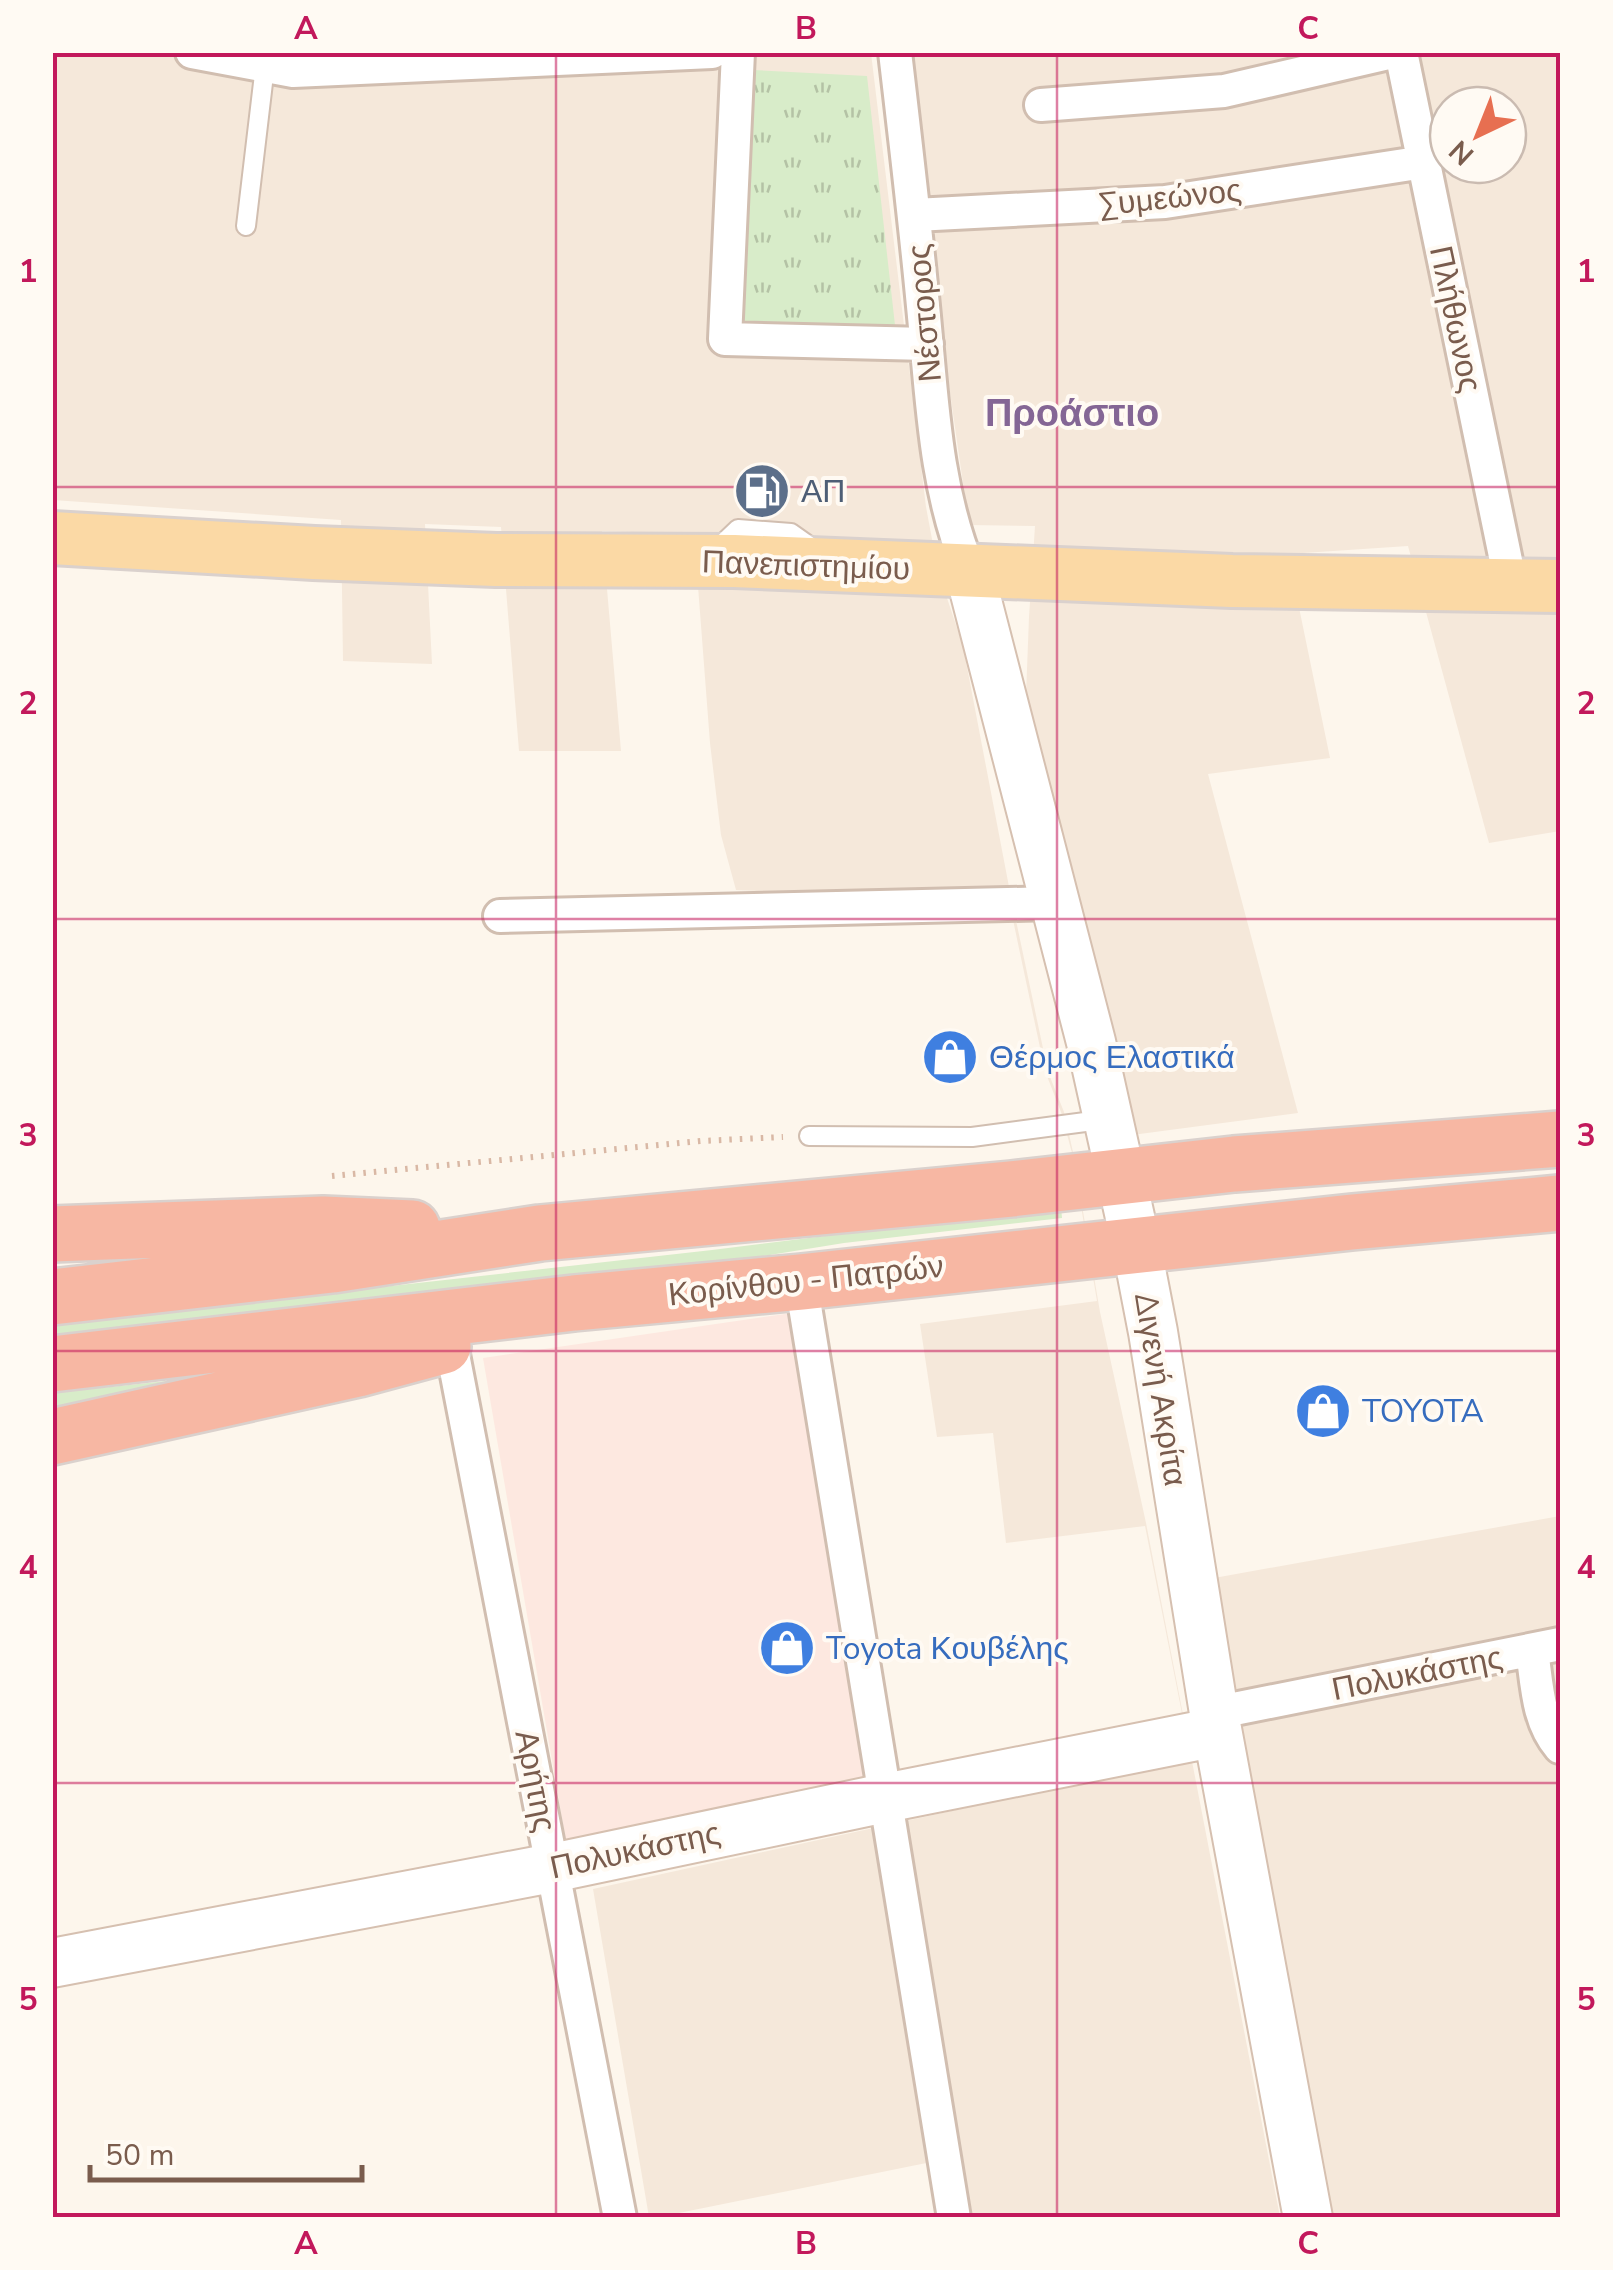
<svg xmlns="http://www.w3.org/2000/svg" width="1613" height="2270" font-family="'Nunito Sans',sans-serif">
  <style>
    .residential { fill: #f5e8da; fill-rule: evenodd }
    .commercial { fill: #fde8e0 }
    .grass { fill: #d8ecc9 }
    .park { fill: url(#park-tufts) }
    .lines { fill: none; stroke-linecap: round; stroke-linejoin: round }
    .lane-casing { stroke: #d1beb0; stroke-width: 22 }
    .street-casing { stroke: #d1beb0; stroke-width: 38 }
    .secondary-casing { stroke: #d6c0b0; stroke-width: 52 }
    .primary-casing { stroke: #dad1cd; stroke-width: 58 }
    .highway-casing { stroke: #dad1cd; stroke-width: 60 }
    .path { stroke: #d9b8a5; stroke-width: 6; stroke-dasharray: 2.5 8; stroke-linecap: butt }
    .lane { stroke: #fff; stroke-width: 18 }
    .street { stroke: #fff; stroke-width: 32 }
    .secondary { stroke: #fff; stroke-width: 48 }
    .primary { stroke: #fbd9a5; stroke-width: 52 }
    .highway { stroke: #f7b7a3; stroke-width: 55 }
    .grid { fill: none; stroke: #c2185b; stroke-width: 2.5; stroke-opacity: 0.55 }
    .labels { text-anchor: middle; stroke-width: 8; stroke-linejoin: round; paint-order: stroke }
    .street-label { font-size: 32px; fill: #7a5c4d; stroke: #fffaf3 }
    .service-label { font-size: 32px; fill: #4e5e75; stroke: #fffaf3; text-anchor: start }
    .shop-label { font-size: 32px; fill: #366cbe; stroke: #fffaf3; text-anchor: start }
    .quarter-label { font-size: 38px; font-weight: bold; fill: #846695; stroke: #fffaf3 }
    .neatline { fill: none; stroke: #c2185b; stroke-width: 4 }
    .grid-label { font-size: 32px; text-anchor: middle; font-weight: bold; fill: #c2185b }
  </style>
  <defs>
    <pattern id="park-tufts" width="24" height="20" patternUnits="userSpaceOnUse" patternTransform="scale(2.5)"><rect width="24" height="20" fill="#d8ecc9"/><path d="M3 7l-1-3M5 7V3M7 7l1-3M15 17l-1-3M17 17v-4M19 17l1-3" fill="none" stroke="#b4c2a5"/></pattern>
  </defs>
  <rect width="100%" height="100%" fill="#fdf6ec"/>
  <path class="residential" d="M52,53h819l55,454 12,64 25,75 47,246 38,180 16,40 9,40 27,160 46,211 134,694h-307l-12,-61 -302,61h-10l-56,-328 598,-130 -46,-233 -139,17 -13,-110 -56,4 -17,-113 177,-23 -25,-148 -11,-41 -16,-41 -39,-184 -181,7 -89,-4 -15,-55 -11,-92 -16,-209 -92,-3 19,220h-102l-18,-224 -76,-3 7,140 -89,-3 -2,-141 -288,-20z
    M912,53h648v778l-71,12 -81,-297 -120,8 42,204 -122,16 90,339 -166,22 -106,-440 3,-78 6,-91 -66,-1 -33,-230zM1448,105h60v60h-60z
    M1560,1516v112l-21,4 21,24v561h-229l-70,-372 -47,-267z"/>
  <path class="commercial" d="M792,1313l78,476 -303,59 -84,-490z"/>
  <path class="grass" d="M1061,1207l1,11 -218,25 -124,20 -667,75 -1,-14 660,-74z
    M234,1374l-181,41 -1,-22z"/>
  <path class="park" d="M753,70l114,6 29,258 -154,-6z"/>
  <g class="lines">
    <g class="lane-casing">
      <path id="lane" d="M246,226l19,-160
        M715,551l23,-22 53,4 24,17
        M809,1136l163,1 136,-18"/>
    </g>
    <g class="street-casing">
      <path id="street" d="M192,52l101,19 419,-19
        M738,52l-13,287 202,5
        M895,52c10,85 20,169 28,254 9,89 11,180 46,264
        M1401,52l110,533
        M1041,105l183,-14 169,-39
        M915,215l250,-13 259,-40
        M500,916l555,-13
        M801,1282l153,936
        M451,1344l169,874
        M1532,1650c5,34 5,70 28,97
        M1214,1713l346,-69"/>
    </g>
    <g class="secondary-casing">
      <path id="secondary" d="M969,570l122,472 45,202 17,88 61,381 94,505
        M52,1963l500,-95 333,-70 332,-66"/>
    </g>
    <g class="primary-casing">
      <path id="primary" d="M52,538l262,15 182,7 238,1 498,20 328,5"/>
    </g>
    <g class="highway-casing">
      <path id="highway" d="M52,1234l271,-10 89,4
        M52,1297l280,-32 208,-32 471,-44 223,-25 326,-25
        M52,1364l522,-61 227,-21 551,-60 208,-19
        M52,1437l306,-68 85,-23"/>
    </g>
    <path class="path" d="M332,1176l369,-35 82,-4"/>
    <use href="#lane" class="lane"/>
    <use href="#street" class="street"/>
    <use href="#secondary" class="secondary"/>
    <use href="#primary" class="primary"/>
    <use href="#highway" class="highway"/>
  </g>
  <path class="grid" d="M556,52v2166M1057,52v2166M52,487h1508M52,919h1508M52,1351h1508M52,1783h1508"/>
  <defs>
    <g id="fuel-disc" transform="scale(2.875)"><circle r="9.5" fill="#5c6f8a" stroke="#fffaf3"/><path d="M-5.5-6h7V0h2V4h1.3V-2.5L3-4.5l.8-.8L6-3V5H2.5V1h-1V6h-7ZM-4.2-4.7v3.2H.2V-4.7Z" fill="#fff"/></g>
    <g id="shop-disc" transform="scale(2.875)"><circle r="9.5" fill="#3f7fe0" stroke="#fffaf3"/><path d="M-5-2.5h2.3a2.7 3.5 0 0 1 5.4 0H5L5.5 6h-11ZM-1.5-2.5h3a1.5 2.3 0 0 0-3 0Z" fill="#fff"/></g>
  </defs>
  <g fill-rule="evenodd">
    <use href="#fuel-disc" x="762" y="491"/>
    <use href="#shop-disc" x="950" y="1057"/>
    <use href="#shop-disc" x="1323" y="1411"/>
    <use href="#shop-disc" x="787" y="1648"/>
  </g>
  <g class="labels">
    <g class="street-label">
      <text transform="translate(1170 197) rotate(-6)" y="11">Συμεώνος</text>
      <text transform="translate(924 313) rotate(-95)" y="11">Νέστορος</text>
      <text transform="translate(1456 319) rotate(78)" y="11">Πλήθωνος</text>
      <text transform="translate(806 565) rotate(2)" y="11">Πανεπιστημίου</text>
      <text transform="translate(806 1280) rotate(-6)" y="11">Κορίνθου - Πατρών</text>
      <text transform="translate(1161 1389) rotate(81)" y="11">Διγενή Ακρίτα</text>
      <text transform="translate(1417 1673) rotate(-11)" y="11">Πολυκάστης</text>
      <text transform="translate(536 1781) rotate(79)" y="11">Αρήτης</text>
      <text transform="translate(635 1850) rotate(-12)" y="11">Πολυκάστης</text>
    </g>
    <g class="service-label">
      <text x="801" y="502">ΑΠ</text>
    </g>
    <g class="shop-label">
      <text x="989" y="1068">Θέρμος Ελαστικά</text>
      <text x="1362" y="1422">TOYOTA</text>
      <text x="826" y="1659">Toyota Κουβέλης</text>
    </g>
    <g class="quarter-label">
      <text x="1072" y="426">Προάστιο</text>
    </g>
  </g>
  <rect width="1613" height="2270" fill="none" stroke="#fffaf3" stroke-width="110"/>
  <g transform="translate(1478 135) rotate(223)"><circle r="48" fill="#fffaf3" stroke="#cabbb1" stroke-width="2.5"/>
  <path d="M0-8L18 38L0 25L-18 38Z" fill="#e76f51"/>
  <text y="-15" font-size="28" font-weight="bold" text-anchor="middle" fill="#7a5c4d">N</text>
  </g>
  <path d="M90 2165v15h272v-15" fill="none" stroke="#7a5c4d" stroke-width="5"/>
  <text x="105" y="2165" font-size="30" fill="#7a5c4d" stroke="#fffaf3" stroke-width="8" paint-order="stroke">50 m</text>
  <rect x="55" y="55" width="1503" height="2160" class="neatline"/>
  <g class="grid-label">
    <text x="306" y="39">A</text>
    <text x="806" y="39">B</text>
    <text x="1308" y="39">C</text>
    <text x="28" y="282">1</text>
    <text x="1586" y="282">1</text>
    <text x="28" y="714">2</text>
    <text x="1586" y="714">2</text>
    <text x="28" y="1146">3</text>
    <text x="1586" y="1146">3</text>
    <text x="28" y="1578">4</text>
    <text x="1586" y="1578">4</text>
    <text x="28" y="2010">5</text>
    <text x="1586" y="2010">5</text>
    <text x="306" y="2254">A</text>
    <text x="806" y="2254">B</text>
    <text x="1308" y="2254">C</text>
  </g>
</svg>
